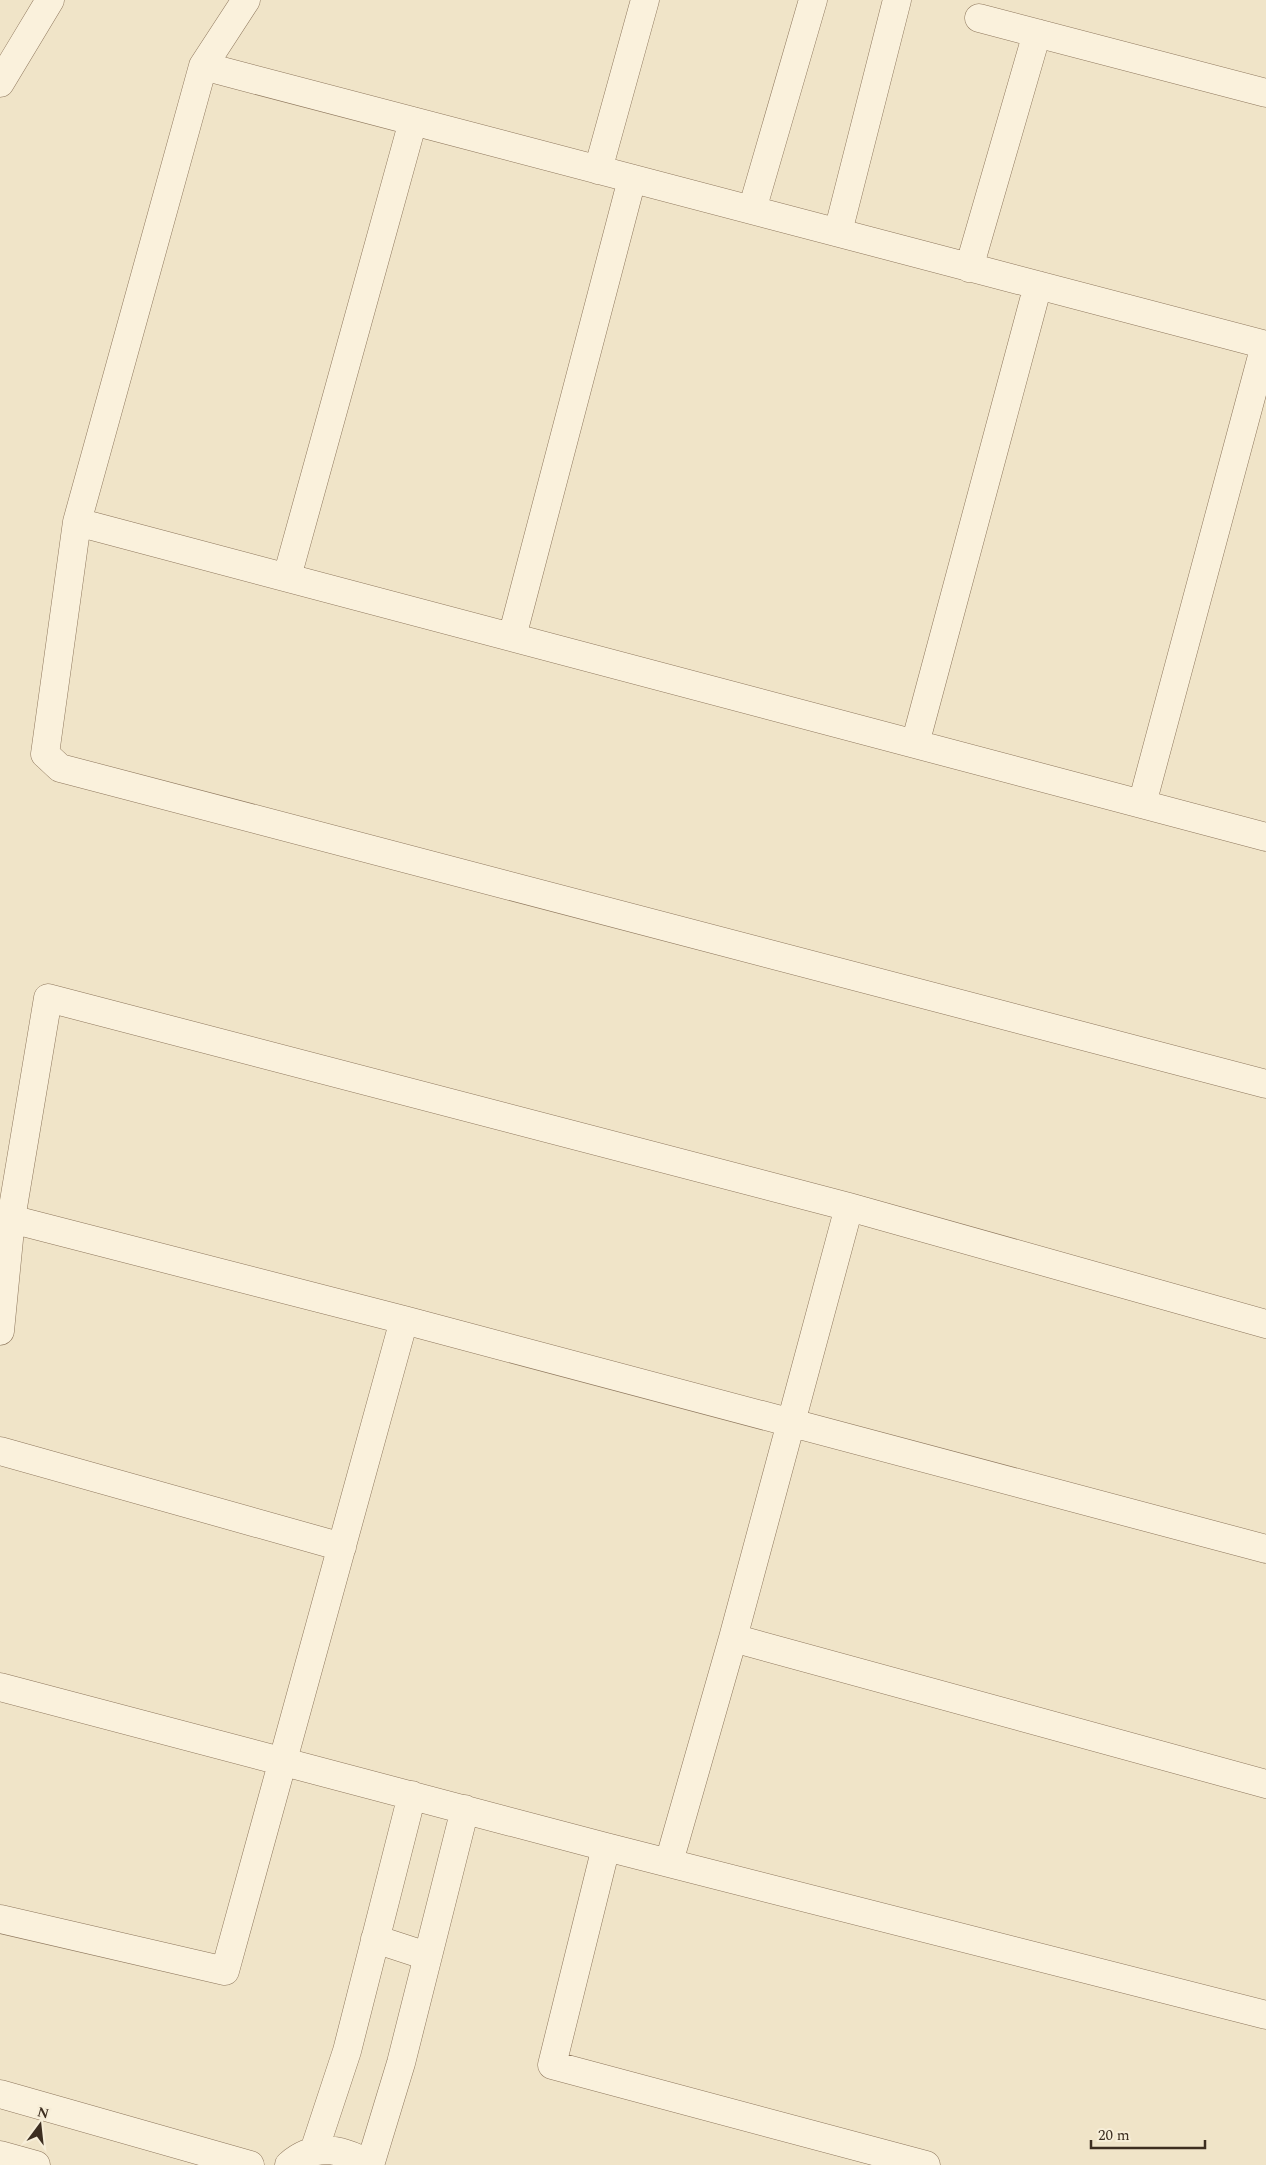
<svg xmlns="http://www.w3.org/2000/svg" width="1266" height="2165" font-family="Spectral,serif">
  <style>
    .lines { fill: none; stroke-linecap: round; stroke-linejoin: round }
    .minor-casing { stroke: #8d765c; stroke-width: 29 }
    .minor { stroke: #faf1dc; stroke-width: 28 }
  </style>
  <rect width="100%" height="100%" fill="#f0e4c8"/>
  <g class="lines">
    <g class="minor-casing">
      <path id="minor" d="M246,0l-43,66 -126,456 -32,232 15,14 1206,316
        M979,18l287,75
        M203,66l1063,279
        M0,83l50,-83
        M598,170l47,-170
        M752,210l61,-210
        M838,232l59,-232
        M969,268l68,-235
        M77,522l1189,315
        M287,577l126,-456
        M512,637l120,-458
        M915,744l123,-459
        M1142,804l123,-459
        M404,1320l862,229
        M0,1331l11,-112 37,-221 801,209 417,117
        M0,1451l342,96
        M733,1638l533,146
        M0,1687l606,160 660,168
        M606,1847l-54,218 374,100
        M669,1862l64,-224 116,-431
        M0,1919l225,52 179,-651 -393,-101
        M375,1939l52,17
        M0,2094l250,71
        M314,2151l33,-100 65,-256
        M0,2155l36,10
        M289,2165c26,-23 54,-16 81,0
        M370,2165l31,-102 64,-254"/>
    </g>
    <use href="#minor" class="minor"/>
  </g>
  <g transform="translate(40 2125) rotate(15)" stroke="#f7eed8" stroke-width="4" paint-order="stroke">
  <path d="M0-4L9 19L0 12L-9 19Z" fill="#3d2e20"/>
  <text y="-8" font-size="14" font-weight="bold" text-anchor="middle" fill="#3d2e20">N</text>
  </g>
  <path d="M1091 2140v8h114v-8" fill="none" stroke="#3d2e20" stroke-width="2.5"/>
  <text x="1098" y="2140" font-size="15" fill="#3d2e20" stroke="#f7eed8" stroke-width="4" paint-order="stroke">20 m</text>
</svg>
